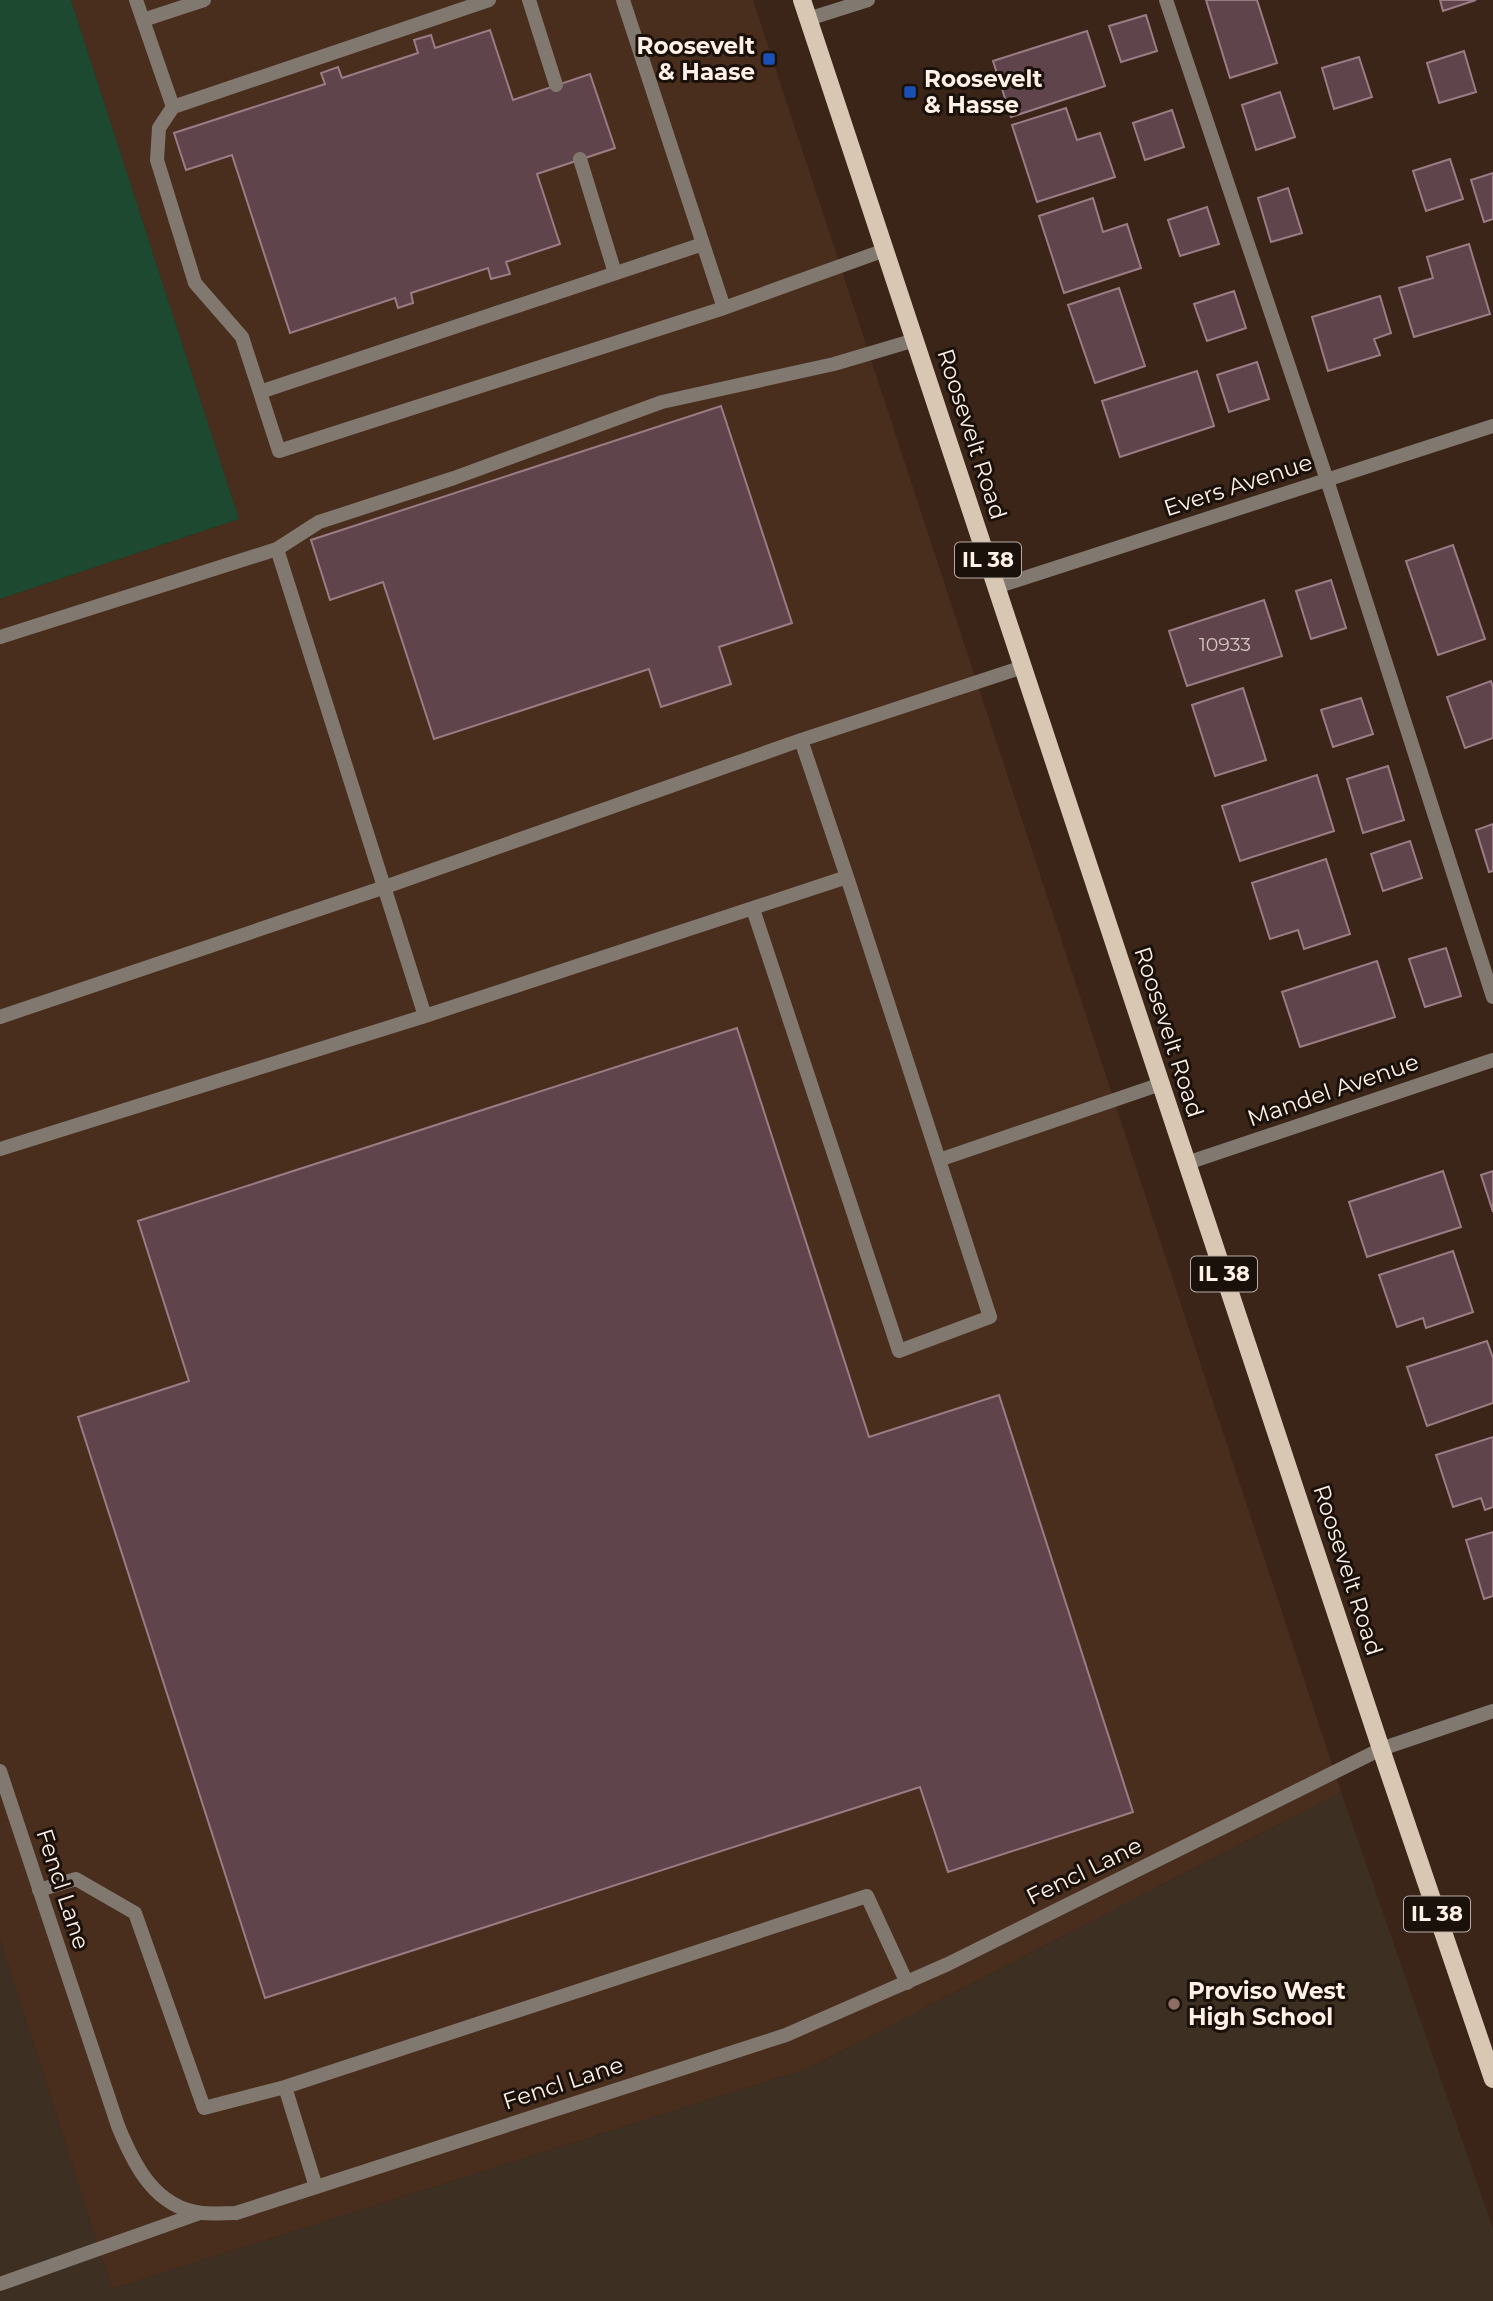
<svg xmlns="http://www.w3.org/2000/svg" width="1493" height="2301" font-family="Montserrat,sans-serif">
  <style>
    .built { fill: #492d1d }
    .education { fill: #3e2f23 }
    .green { fill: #1e4931 }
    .building { fill: #5f444c; stroke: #9b7c85; stroke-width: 2 }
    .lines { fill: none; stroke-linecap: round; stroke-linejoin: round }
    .lane { stroke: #81796f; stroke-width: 14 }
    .street { stroke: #81796f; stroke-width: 14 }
    .primary { stroke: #d8c8b3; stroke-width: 18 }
    .transit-dot { fill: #1a4fb4; stroke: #1b110b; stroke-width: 2.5 }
    .education-dot { fill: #8d6e63; stroke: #1b110b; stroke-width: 2.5 }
    .labels { text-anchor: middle; stroke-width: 6; stroke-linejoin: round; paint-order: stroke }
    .number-label { font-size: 19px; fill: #d7c5c1 }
    .shield { fill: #1b110b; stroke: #bbada6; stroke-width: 2 }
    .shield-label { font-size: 21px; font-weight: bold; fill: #fff0e8 }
    .poi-label { font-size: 23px; font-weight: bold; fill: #fff0e8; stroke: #1b110b; text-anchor: start }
    .street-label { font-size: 23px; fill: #fff0e8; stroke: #1b110b }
  </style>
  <rect width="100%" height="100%" fill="#3b2518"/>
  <path class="built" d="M71,0h682l588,1792 -532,276 -697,221 -112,-350v-1340l239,-80z"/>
  <path class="education" d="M1341,1792l152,437v72h-1493v-362l112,350 697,-221z"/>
  <path class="green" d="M0,0h71l168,519 -239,80z"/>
  <path class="building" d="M1206,0h51l20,63 -47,15z
    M1440,0h36l-33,11z
    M1146,15l11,36 -36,11 -12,-36z
    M490,30l23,70 77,-26 25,74 -78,26 23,70 -54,18 4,12 -19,5 -3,-11 -77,25 2,10 -15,5 -3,-10 -105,35 -58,-178 -46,15 -12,-37 151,-49 -4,-11 17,-6 4,11 76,-25 -4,-13 17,-5 4,13z
    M1087,31l18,55 -94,31 -18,-56z
    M1464,51l12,41 -37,11 -12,-40z
    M1359,57l13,40 -38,12 -12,-41z
    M1280,92l15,45 -39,13 -14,-45z
    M1066,108l11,32 23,-7 15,44 -78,25 -25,-77z
    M1172,110l12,37 -39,13 -12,-37z
    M1450,159l13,40 -37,12 -13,-40z
    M1493,173v46l-9,3 -13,-42z
    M1288,188l14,45 -31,9 -13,-44z
    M1093,198l10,34 24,-8 14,44 -77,25 -25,-77z
    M1207,207l12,37 -39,12 -12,-36z
    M1469,244l21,70 -76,23 -15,-49 34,-10 -6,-21z
    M1119,288l26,78 -50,17 -27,-78z
    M1234,291l12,37 -39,13 -13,-37z
    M1380,296l11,37 -17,6 6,16 -52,16 -16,-54z
    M1257,362l12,37 -40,13 -12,-37z
    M1197,371l17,55 -94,31 -18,-56z
    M721,406l71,217 -73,24 12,37 -70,23 -12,-38 -215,70 -51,-157 -53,18 -19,-60z
    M1453,545l32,94 -47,16 -32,-94z
    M1331,580l15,48 -35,11 -15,-48z
    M1264,600l18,56 -95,30 -18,-55z
    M1491,681l2,6v51l-28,10 -18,-51z
    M1243,688l23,72 -51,16 -23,-71z
    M1361,698l12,36 -40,13 -12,-37z
    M1388,766l16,54 -41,13 -16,-54z
    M1317,775l17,56 -94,30 -18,-55z
    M1493,824v47l-4,1 -13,-42z
    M1410,841l12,37 -39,13 -12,-37z
    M1326,859l24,75 -46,15 -6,-19 -28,9 -18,-56z
    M1446,948l15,48 -36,11 -16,-48z
    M1377,961l18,56 -95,30 -18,-55z
    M737,1028l132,409 130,-42 134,417 -185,60 -28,-85 -655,211 -187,-581 111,-36 -51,-160z
    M1443,1171l18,56 -94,30 -18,-55z
    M1493,1171v41l-12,-37z
    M1453,1251l20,61 -47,16 -3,-10 -26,9 -18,-52z
    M1487,1341l6,17v45l-66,23 -20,-59z
    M1493,1437v70l-8,3 -4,-12 -28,9 -17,-52z
    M1493,1532v64l-9,3 -18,-59z"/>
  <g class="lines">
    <path class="lane" d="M136,0l37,107 316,-107
      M529,0l27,85
      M623,0l101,308 161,-58
      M1166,0l161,480 166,517
      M143,20l61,-20
      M173,107l-14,21 -2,32 38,123 47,54 37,114 445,-143
      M580,159l35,114
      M260,392l443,-148
      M277,549l42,-27 135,-44 208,-76 172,-38 81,-24
      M0,637l277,-88 148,467
      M753,909l146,442 91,-34 -143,-440
      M0,1017l385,-130 416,-147 222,-73
      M0,1149l425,-133 422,-139 -46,-137
      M939,1160l222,-76
      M39,1890l37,-11 59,34 69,195 81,-21
      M316,2187l-31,-100 582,-191 40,87
      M0,2284l200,-71"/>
    <path class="street" d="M808,19l60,-19
      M996,587l497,-161
      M1187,1163l306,-103
      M0,1771l118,355c16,39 37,82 84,87 11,1 23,0 34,0l550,-178 162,-71 433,-215 112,-38"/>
    <path class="primary" d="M802,0l579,1749 112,330"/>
  </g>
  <g class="transit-dot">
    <rect x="762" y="52" width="14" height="14" rx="3.5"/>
    <rect x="903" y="85" width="14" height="14" rx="3.5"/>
  </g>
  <circle class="education-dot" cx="1174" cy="2004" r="7"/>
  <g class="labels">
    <g class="number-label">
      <text x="1225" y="651">10933</text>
    </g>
    <g class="shield">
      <rect x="955" y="542.5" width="66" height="35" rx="5"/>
      <rect x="1191" y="1256.5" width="66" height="35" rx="5"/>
      <rect x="1404" y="1896.5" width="66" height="35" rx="5"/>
    </g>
    <g class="shield-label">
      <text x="988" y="567">IL 38</text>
      <text x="1224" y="1281">IL 38</text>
      <text x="1437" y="1921">IL 38</text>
    </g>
    <g class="poi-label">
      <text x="755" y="54" text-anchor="end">Roosevelt<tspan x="755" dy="26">&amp; Haase</tspan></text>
      <text x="924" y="87">Roosevelt<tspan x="924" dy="26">&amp; Hasse</tspan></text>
      <text x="1188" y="1999">Proviso West<tspan x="1188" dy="26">High School</tspan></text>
    </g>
    <g class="street-label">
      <text transform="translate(972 434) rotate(72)" y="8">Roosevelt Road</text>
      <text transform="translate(1238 485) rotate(-18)" y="8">Evers Avenue</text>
      <text transform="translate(1169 1032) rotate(72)" y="8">Roosevelt Road</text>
      <text transform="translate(1333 1090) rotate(-19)" y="8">Mandel Avenue</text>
      <text transform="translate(1348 1570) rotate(72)" y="8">Roosevelt Road</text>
      <text transform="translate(1084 1871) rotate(-26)" y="8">Fencl Lane</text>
      <text transform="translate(63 1889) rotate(72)" y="8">Fencl Lane</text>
      <text transform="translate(563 2083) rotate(-18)" y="8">Fencl Lane</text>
    </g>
  </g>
</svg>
